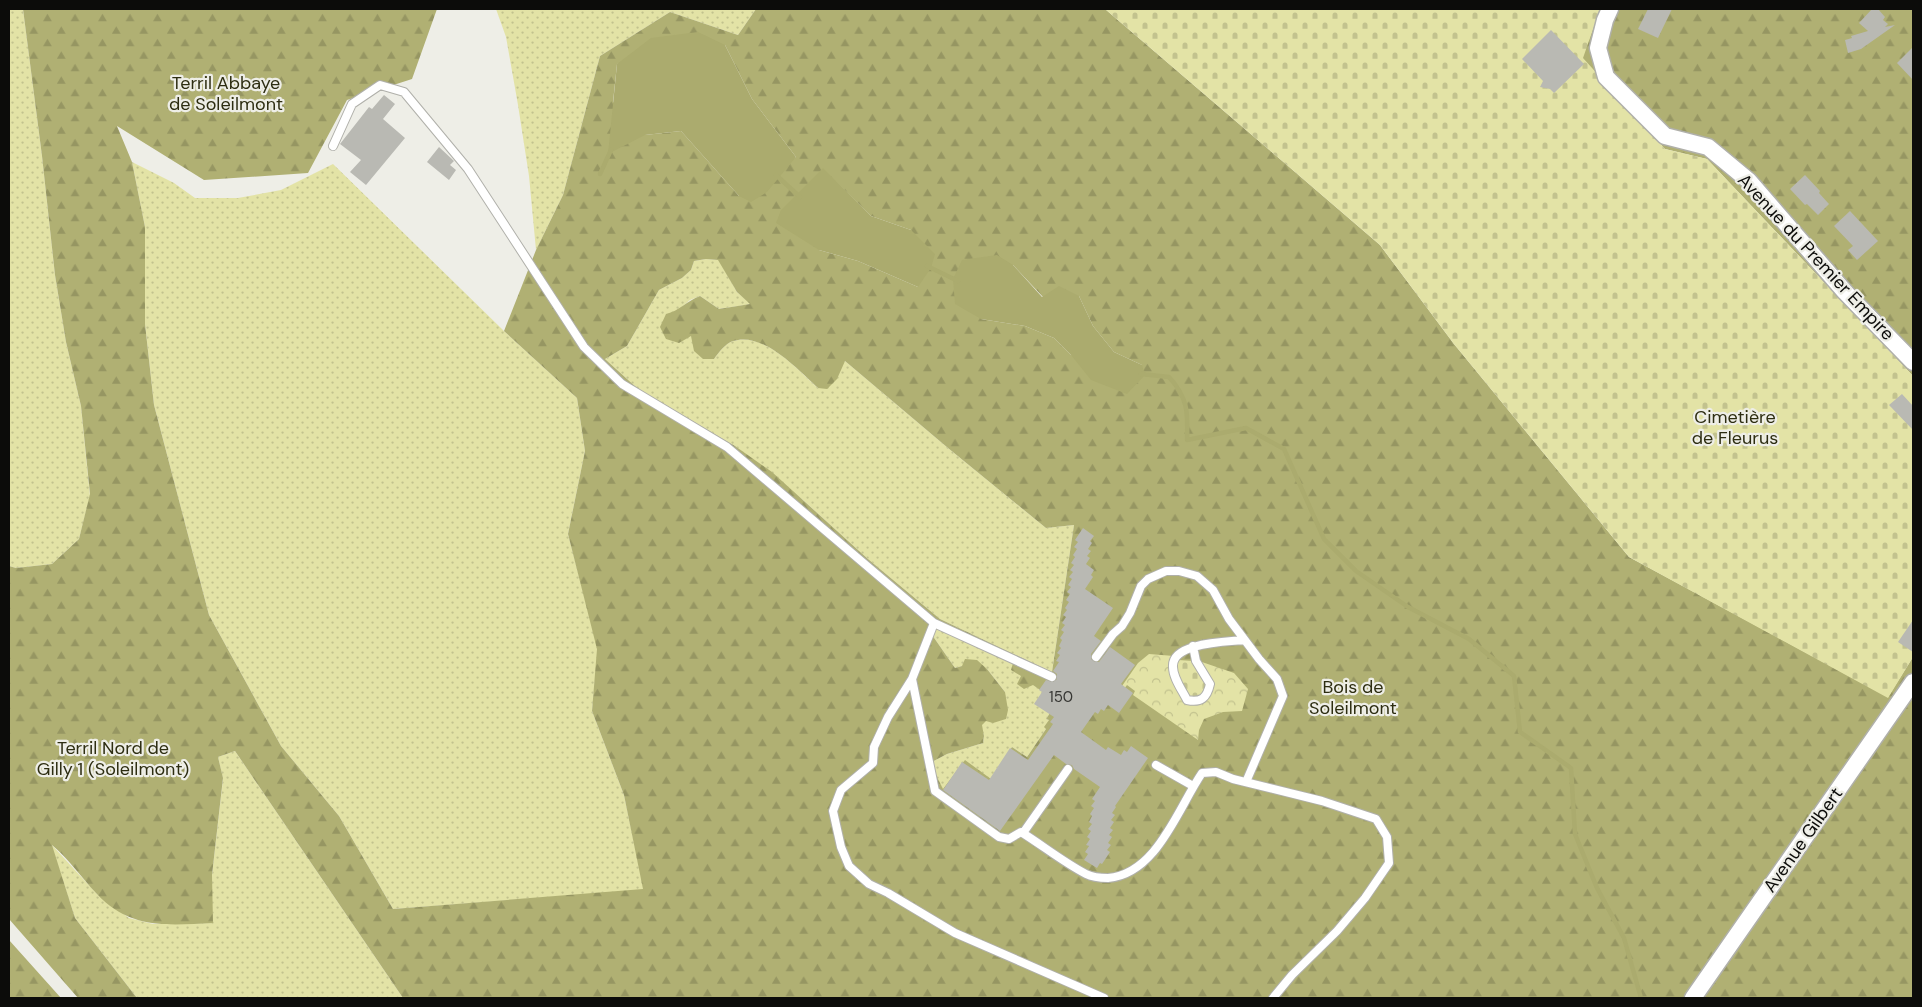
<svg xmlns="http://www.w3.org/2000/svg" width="1922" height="1007" font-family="'DM Sans',sans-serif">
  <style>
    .grass { fill: url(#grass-dots) }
    .forest { fill: url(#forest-firs); fill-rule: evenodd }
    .cemetery { fill: url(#cemetery-stones) }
    .park { fill: url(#park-crowns) }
    .water { fill: #abab6e }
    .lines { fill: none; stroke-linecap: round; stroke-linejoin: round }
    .stream { stroke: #abab6e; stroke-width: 4.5 }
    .building { fill: #b9b9b3 }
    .service-casing { stroke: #b0b0aa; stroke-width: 10 }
    .minor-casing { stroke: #b0b0aa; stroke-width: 19 }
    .service { stroke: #fff; stroke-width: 8 }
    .minor { stroke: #fff; stroke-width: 16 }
    .labels { text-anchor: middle; stroke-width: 4.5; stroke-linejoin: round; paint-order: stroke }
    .number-label { font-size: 15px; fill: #373734 }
    .park-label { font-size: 18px; fill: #2d2d11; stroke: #eeeee7 }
    .street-label { font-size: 18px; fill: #0c0c0a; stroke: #eeeee7 }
  </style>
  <defs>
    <pattern id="grass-dots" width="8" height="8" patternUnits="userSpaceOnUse" patternTransform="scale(1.25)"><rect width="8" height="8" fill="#e3e3a6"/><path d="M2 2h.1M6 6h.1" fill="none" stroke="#c2c28e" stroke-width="1.8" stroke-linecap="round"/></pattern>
    <pattern id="forest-firs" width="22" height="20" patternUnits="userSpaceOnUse" patternTransform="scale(1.25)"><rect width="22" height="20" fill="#b0b073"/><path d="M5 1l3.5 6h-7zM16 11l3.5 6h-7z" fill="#969662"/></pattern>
    <pattern id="cemetery-stones" width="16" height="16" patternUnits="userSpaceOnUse" patternTransform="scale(1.25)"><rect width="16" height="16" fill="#e3e3a6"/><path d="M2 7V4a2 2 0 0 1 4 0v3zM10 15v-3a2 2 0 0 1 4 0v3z" fill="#c2c28e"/></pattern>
    <pattern id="park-crowns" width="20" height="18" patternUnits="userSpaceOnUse" patternTransform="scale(1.25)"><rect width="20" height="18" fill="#e3e3a6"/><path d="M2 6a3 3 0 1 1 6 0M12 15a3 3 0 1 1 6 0" fill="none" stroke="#c2c28e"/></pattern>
  </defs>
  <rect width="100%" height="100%" fill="#eeeee7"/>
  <path class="grass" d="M9,9h14l19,147 13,119 11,67 15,64 9,90 -11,43 -27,25 -36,4 -7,-2z
    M496,9h260l-18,26 -68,-23 -70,44 -37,139 -27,55 -7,-74 -11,-71 -12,-68z
    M132,162l42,21 21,15h43l43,-8 52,-26 171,167 73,67 8,53 -17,83 30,115 -6,62 32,84 20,95 -251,19 -54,-93 -58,-70 -72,-131 -55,-210 -9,-81v-97z
    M706,259l13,1 18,32 14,12 -32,5 -19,-13 -10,4 -14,12 15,24 23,23c5,-7 11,-15 19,-18 31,-10 65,29 85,47l27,-27 103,87 98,80 28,-3 -22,147 -112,-53 -72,-60 -65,-59 -68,-54 -98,-58 -32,-29 22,-13 32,-56 23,-12 9,-8 3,-9z
    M932,627l81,36 9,13 21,16 7,21 -4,6 3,1 -3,9 -19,28 -15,-10 -21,32 -48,11 -13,-27 17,-9 36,-11 1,-7 -3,-11 24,-33 -18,-23 -25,-3 -7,2 -25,-36z
    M235,751l168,247h-266l-62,-80 -24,-74 47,51 31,23 24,6 59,-1v-48l11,-96 -5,-22z"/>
  <path class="forest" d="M23,9h414l-25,70 -65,21 -39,73 -104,7 -87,-54 15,36 13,65v97l9,81 55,210 72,131 58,70 54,93 250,-20 -19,-94 -32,-84 5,-62 -29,-115 17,-83 -8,-53 -73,-67 32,-81 27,-55 37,-139 70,-44 68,23 18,-26h349l275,236 74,99 175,213 259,140 25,-40v341h-1510l-168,-247 -17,6 5,21 -11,97 1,48c-46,2 -83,7 -117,-30 -15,-16 -28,-35 -44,-48l23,73 62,80h-59l-69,-79v-353l7,2 36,-4 27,-25 11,-45 -9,-88 -15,-64 -11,-67 -13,-119zM725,45l27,54 44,58 -57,39 -58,-65 -36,4 -32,-33 4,-38zM823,169l48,47 40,14 7,57 -60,-26 -39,-11zM706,259l12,1 19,32 13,12 -31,5 -19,-13c-13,5 -21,15 -34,18l-6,13 6,12 13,4 12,-7 3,15 9,8h11c5,-7 11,-15 19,-18 30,-10 65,29 85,47l9,1 10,-10 8,-18 103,87 98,80 28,-3 -22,147 -112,-53 -72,-60 -96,-87 -37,-26 -98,-58 -32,-29 22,-13 32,-56 23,-12 9,-8 3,-9zM1013,265l30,32 36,-1 14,30 21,26 28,13 -71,-10 -17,-17 -29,-12 -44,-7zM932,627l81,36 -2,7 10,6 -4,8 7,5 9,-4 10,7 7,21 -4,6 3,1 -5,7 2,2 -19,28 -15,-10 -21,32 -26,-19 -22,29 -13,-26 17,-9 36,-11 1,-7 -2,-11 4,-4 7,2 13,-4 2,-9 -3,-18 -18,-23 -10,-9 -12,-1 -3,7 -7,2 -25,-36z
    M1600,9h313v367l-206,-217 -42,-10 -83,-91z
    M9,940l52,58h-52z"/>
  <path class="cemetery" d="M1105,9h495l-17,49 82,91 42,10 206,217v281l-25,41 -259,-141 -175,-213 -74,-99z
    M1178,660l16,1c7,13 27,40 -5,36l-14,-28z"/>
  <path class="park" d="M1149,654l25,2 1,13 14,28 12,-1 6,-9 -8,-26 35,12 14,16 -6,22 -19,1 -19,7 -5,11 -1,10 -65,-45 2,-4 -8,-6 -3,4 -2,-3 16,-23z"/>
  <path class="water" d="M698,32l27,13 27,54 44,58 -29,35 -16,10 -12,-6 -58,-65 -36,4 -37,19 9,-90 34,-26z
    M823,168l48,48 40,14 24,24 -4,14 -13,19 -60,-26 -39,-11 -43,-27 5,-13z
    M997,255l16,10 29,32 17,-11 20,10 14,30 21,26 28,13 3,10 -18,19 -36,-14 -20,-25 -17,-17 -29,-12 -44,-7 -26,-15 -2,-25 9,-19z"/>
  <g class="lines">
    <path class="stream" d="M600,174l11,-24
      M776,175l24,22
      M927,266l31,15
      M1141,374l28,3c19,21 19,35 18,63l59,-12 38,21 40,90 32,32 52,36 61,32 45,37 6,56 51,36 4,66 22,54 27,50 17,60"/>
  </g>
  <path class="building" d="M1648,9h24l-14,29 -20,-9z
    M1872,9h6l7,8 -2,3 5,4 -3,3 10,-2 -34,24 -13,4 -3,-13 7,-2 -1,-2 17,-5 -9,-8z
    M1551,30l33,34 -30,29 -4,-4 -10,-2 3,-6 -21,-22z
    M1913,47v33l-16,-17z
    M384,95l11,9 -12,15 22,19 -39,47 -16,-13 11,-12 -21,-16 29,-37 3,2z
    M439,147l15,14 -4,4 6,5 -7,10 -22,-18z
    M1805,175l15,16 -1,2 10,11 -11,11 -11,-11 -2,1 -15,-16z
    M1850,211l28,30 -21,19 -9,-10 5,-4 -19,-20z
    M1902,394l11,12v24l-24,-25z
    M1083,528l11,8 -4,5 2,2 -4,6 3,2 -4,5 3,2 -4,6 8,6 -3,5 2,2 -8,12 28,19 -19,28 7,5 -10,13v5l4,3h4l11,-15 25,18 -14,19 12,9 -14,20 -11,-8 -4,6 -3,-2 -3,5 -3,-2 -14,20 25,18 2,-3 13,8 3,-5 3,2 4,-6 17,12 -33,48 1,1 -4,6 3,2 -4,5 3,2 -4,6 3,2 -4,5 3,2 -4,6 3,2 -4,5 3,2 -8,12 -2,-1 -3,5 -13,-8 4,-6 -3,-2 4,-6 -3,-1 4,-6 -3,-2 4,-6 -3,-2 4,-5 -3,-2 3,-6 -2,-2 4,-6 -3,-2 4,-5 -3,-2 8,-12 -26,-18 -2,-4 -6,-1 -12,-9 -54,76 -57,-41 19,-28 27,18 21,-32 18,12 25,-36 -3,-2 4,-5 -20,-13 8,-12 -3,-2 7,-10 7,2 4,-3v-5l-4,-3 6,-9 -3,-1 4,-6 -3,-2 4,-5 -2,-2 3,-6 -2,-2 4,-6 -3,-2 4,-5 -3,-2 4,-6 -3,-2 4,-5 -2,-2 4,-6 -3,-2 4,-6 -3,-2 4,-5 -3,-2 4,-6 -3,-2 4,-5 -3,-2 4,-5 -3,-2 4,-6 -2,-2 4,-6 -3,-2 4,-5 -3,-2z
    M1913,620v32l-15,-10z"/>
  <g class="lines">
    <g class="service-casing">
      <path id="service" d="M333,146l19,-42 28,-19 24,7 64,77 116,178 38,37 105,63 207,176 118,54
        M934,623l-22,56 23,112 64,46 10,2 12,-7c21,13 42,30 65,42 6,3 15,4 22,4 49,-4 70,-70 94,-105l14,-1 17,7 89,22 54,18 11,18 2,26 -24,35 -28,33 -45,44 -19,23
        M1193,646l3,15 14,23c-3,14 -9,19 -23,16 -5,-10 -14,-22 -14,-33 -2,-25 55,-25 71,-27
        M1096,657l17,-23 9,-8 8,-13 11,-27 7,-7 18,-8h13l18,5 16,14 16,29 30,40 18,20 6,17 -37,86
        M912,679l-24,38 -14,30 -1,16 -32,27 -8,21 8,36 8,19 20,18 19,9 67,40 149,65
        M1156,765l37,21
        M1023,833l45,-64"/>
    </g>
    <g class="minor-casing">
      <path id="minor" d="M1610,9l-5,11 -7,28 8,29 59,59 43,11 41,34 96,111 68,70
        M1693,998l220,-316"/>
    </g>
    <use href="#service" class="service"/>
    <use href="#minor" class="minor"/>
  </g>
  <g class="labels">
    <g class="number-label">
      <text x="1061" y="702">150</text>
    </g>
    <g class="park-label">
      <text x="226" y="89">Terril Abbaye<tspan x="226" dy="21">de Soleilmont</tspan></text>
      <text x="1735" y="423">Cimetière<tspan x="1735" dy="21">de Fleurus</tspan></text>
      <text x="1353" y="693">Bois de<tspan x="1353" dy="21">Soleilmont</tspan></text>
      <text x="113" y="754">Terril Nord de<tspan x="113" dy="21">Gilly 1 (Soleilmont)</tspan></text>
    </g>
    <g class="street-label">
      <text transform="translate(1816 257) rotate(47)" y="6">Avenue du Premier Empire</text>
      <text transform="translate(1803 840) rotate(-55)" y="6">Avenue Gilbert</text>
    </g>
  </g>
  <rect width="1922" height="1007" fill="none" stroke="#0c0c0a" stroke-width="20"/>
</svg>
